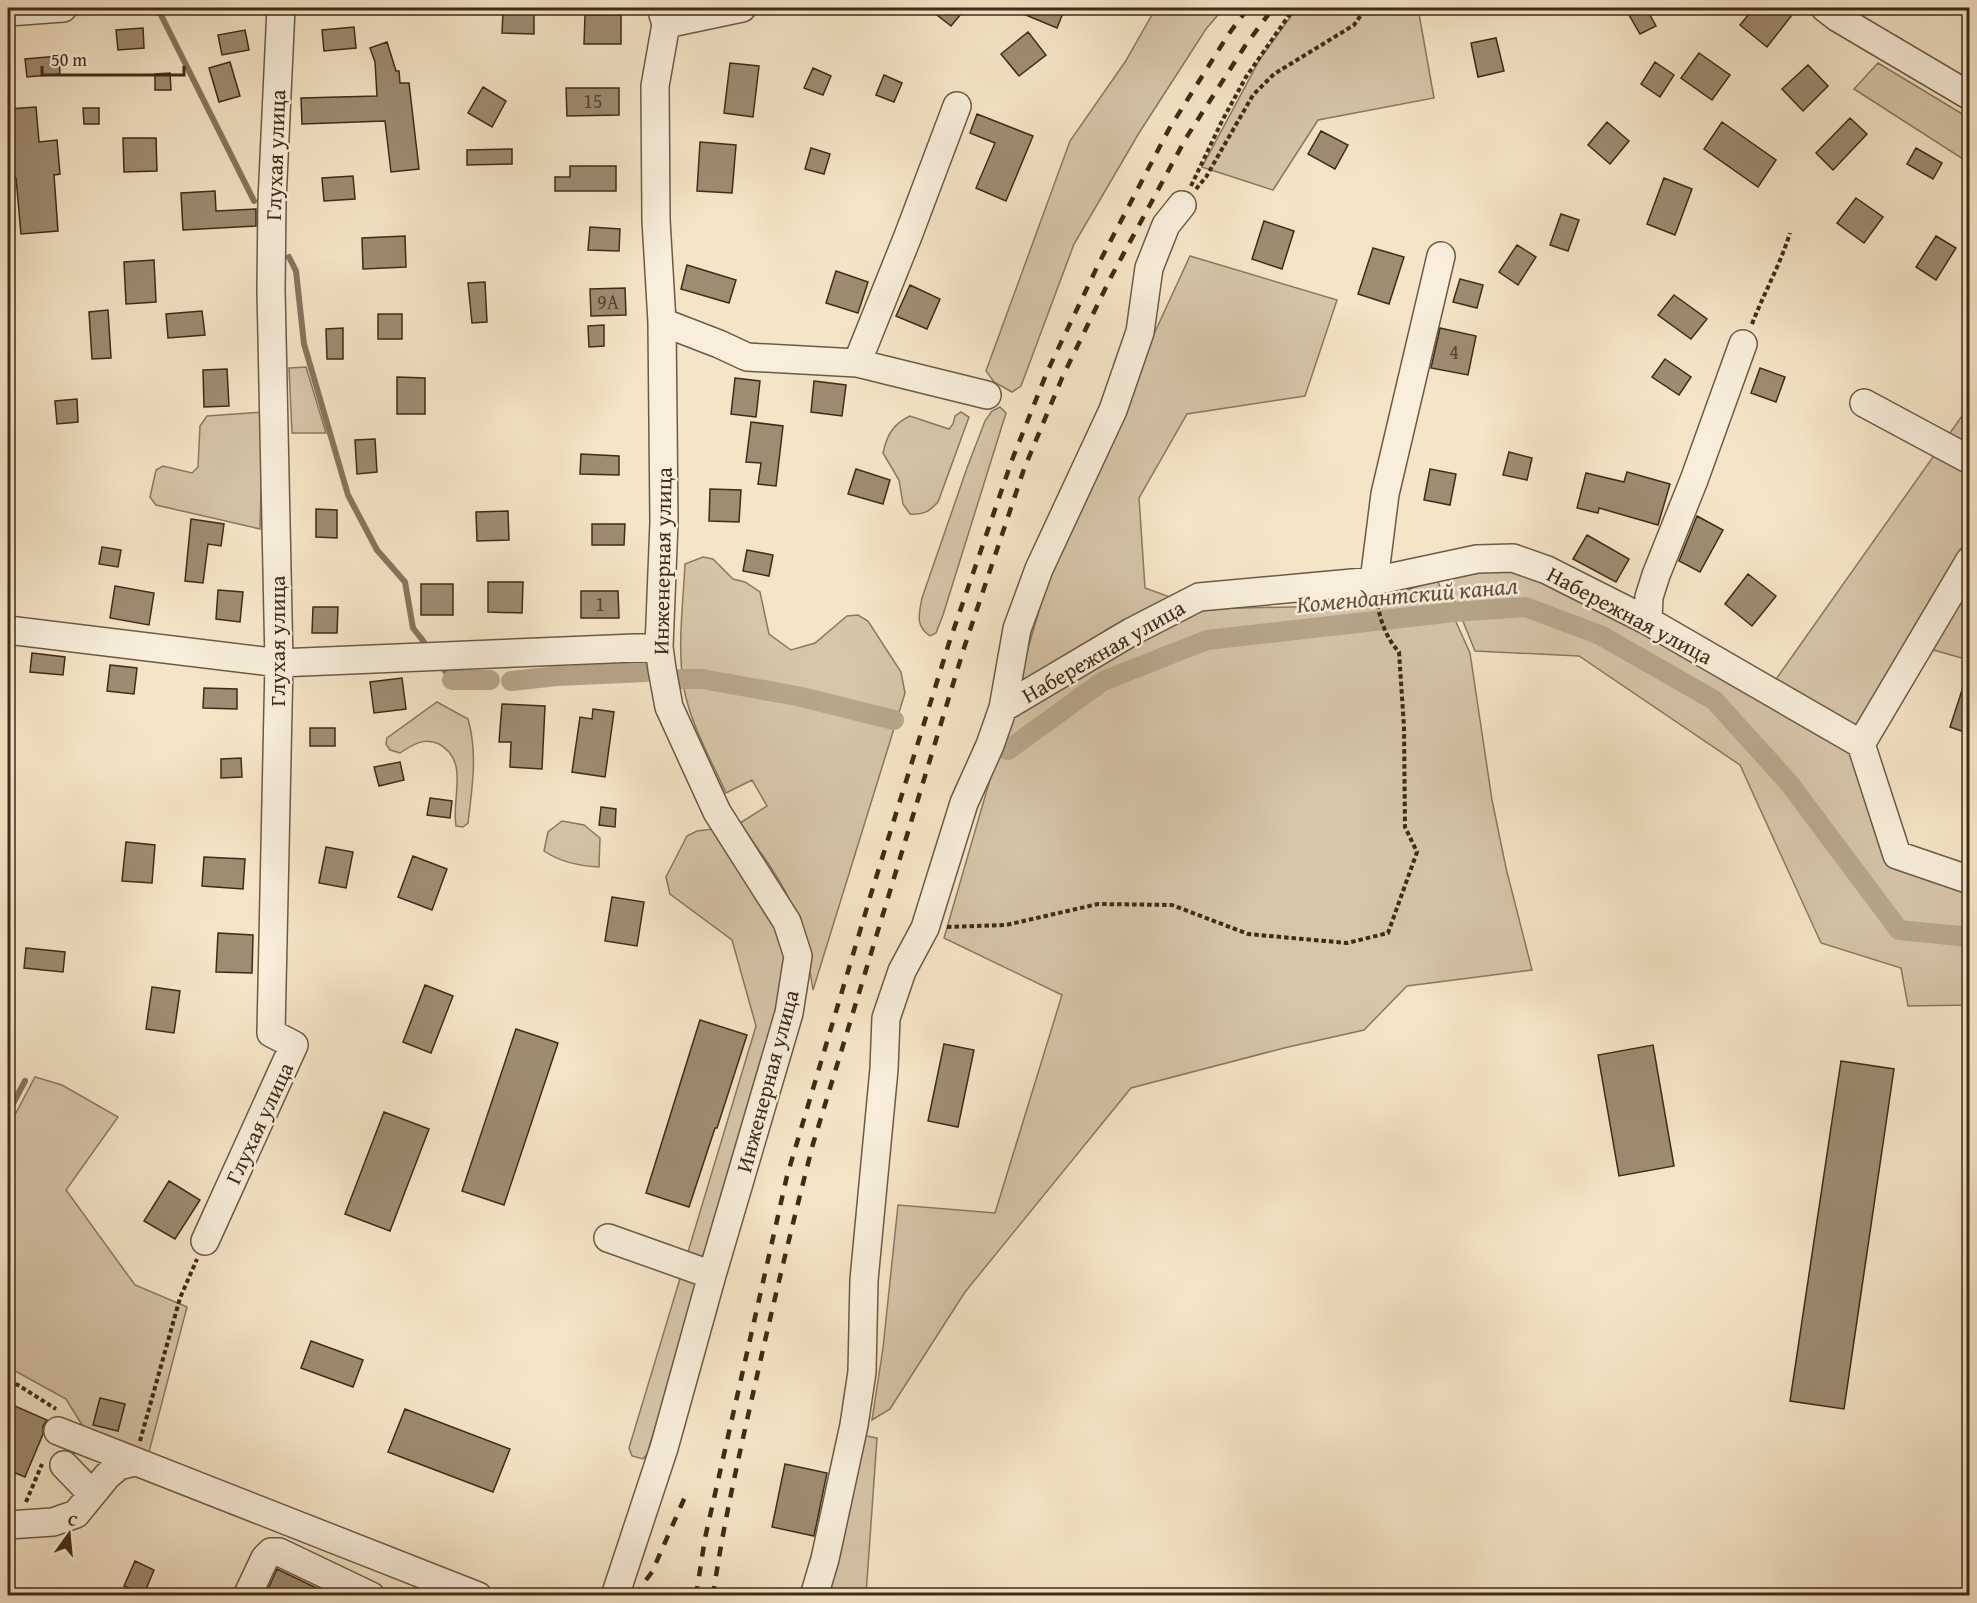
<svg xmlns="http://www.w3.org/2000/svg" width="1977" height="1603" font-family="'Gentium Book Plus',serif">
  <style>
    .green { fill: #d6c5a9; stroke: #8a7860; stroke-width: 1.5 }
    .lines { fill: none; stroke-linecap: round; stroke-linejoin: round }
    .stream { stroke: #87755e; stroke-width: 6 }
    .canal { stroke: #b7a68c; stroke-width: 20 }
    .building { fill: #9e8c73; stroke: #3f2b18; stroke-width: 1.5 }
    .minor-casing { stroke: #6c5a44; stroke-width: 30 }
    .path { stroke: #3f2b18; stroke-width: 4; stroke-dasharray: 4.5 3; stroke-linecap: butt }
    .minor { stroke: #f8eedb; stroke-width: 27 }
    .rail { stroke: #3f2b18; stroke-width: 4.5; stroke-dasharray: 10 10; stroke-linecap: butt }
    .labels { text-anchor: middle; stroke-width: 5; stroke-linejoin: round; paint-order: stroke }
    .number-label { font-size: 20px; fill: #57432f }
    .street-label { font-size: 22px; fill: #3f2b18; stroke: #f8eedb }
    .water-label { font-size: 24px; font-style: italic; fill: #63503b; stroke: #f8eedb }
  </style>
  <rect width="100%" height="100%" fill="#f5e5c7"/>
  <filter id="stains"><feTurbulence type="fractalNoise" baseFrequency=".00333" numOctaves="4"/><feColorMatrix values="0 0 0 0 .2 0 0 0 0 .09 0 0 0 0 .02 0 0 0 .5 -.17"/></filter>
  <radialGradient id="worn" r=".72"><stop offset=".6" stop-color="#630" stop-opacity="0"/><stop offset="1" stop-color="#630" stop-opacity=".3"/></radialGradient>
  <path class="green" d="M1156,8h68l-18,21 -67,104 -65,111 -53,142 -9,6 -18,-10 -8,-11 84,-230 55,-79z
    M1297,8h121l16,90 -116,22 -45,70 -71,-23 58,-108z
    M1878,63l91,55v45l-115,-74z
    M1190,256l147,44 -32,96 -118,18 -48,84 6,90 58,21 127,-3 59,-10 48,-16 33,73 22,147 14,68 26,102 -125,16 -43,44 -80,18 -153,40 -166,204 -75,117 -18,11 11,-72 15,-143 97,8 67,-218 -118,-57 105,-362 99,-229z
    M306,367l20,66h-34l-3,-65z
    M1969,406v141l-108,185 -87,-50z
    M1000,407l6,6 -63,202 -7,18 -6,3c-15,-10 -11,-22 -8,-38l45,-130 18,-47 7,-10z
    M263,412l-3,117 -104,-24 -6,-8 6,-27 7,-4 29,7 6,-6 2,-41 7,-10z
    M961,412l8,5 -31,85c-9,10 -15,13 -28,12l-7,-10 -4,-24 -16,-27c4,-18 10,-29 27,-37l39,13 4,-5 2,-8z
    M703,557l10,2 20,20 12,3 15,10 9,42 22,16 24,-7 32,-27 11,-1 10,6 33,51 4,21 -92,297c-4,-27 -9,-54 -19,-80 -13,-32 -35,-59 -54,-87l27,-17 -15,-26 -26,13c-15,-33 -35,-68 -42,-104 -7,-40 -1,-84 1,-125z
    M1511,567l134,62 208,119 38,115 78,27v115l-61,1 -7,-38 -80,-25 -81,-178 -161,-109 -104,-5 -29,-72z
    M1969,587v73l-43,-12z
    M437,702l31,17c10,35 4,69 0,104l-5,4 -7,-1c-5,-28 14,-65 -17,-82 -15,-7 -27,1 -39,9l-10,-3 -4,-6 1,-6z
    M562,821l22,4 16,13 -1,29c-20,-1 -39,-5 -55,-16l4,-19z
    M713,829l66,105 11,27 -8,50 -135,443 -4,5 -11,-3 -3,-8 127,-422 -24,-86 -62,-46 -4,-17 21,-41 10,-5z
    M35,1077l27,8 56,32 -52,73 69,95 52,22 -38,145 -20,-4 -40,-12 -23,-37 -58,-32v-239z
    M862,1435l15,3 -11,157 -37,1z"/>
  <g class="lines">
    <path class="stream" d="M158,9l96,192
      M289,257l7,14 8,73 44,151 29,55 28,32 8,46 11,14
      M441,666l11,14
      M8,1113l17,-32"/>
    <path class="canal" d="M681,679h21l95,17 97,24
      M452,680h38
      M511,681l46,-5 89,-4
      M999,747l9,3 95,-69 104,-41 247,-28 72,-5 74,28 114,65 75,83 110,147 71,7"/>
  </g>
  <path class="building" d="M928,8h38l-15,18z
    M1009,8h56l-8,20z
    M1625,8h21l10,18 -16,8z
    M1754,8h29l9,7 -25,32 -27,-22z
    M503,11l31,1v22l-32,-1z
    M585,15h36v29h-37z
    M354,27l2,21 -32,3 -2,-21z
    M143,28l1,20 -26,2 -2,-20z
    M245,30l4,20 -27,5 -4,-20z
    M1028,32l18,23 -27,21 -18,-22z
    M1496,38l8,33 -26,6 -7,-34z
    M387,42l9,29h3l1,12h9l10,86 -28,3 -6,-51 -83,3 -1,-26 76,-2 -2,-34 -5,-14z
    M1699,53l31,22 -18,25 -31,-22z
    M59,56l1,18 -33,3 -2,-18z
    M230,62l10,34 -21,6 -10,-34z
    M1655,62l19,13 -14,22 -19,-13z
    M730,63l29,3 -6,51 -29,-4z
    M1808,65l20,21 -25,25 -21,-22z
    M813,68l18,8 -8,19 -19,-7z
    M170,73l1,17h-16v-16z
    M884,75l18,8 -8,19 -18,-7z
    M483,87l23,14 -14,26 -24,-14z
    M566,88h53v27l-52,1z
    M36,107l3,35 18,-2 3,34 -6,1 4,56 -37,3 -5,-56 -8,1v-70z
    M83,108h16v16h-15z
    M977,114l56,22 -27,65 -30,-13 19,-45 -25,-10z
    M1850,118l17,16 -34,36 -17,-17z
    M1607,122l22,19 -19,23 -22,-19z
    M1722,122l54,38 -18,27 -54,-38z
    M1321,131l27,14 -13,24 -27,-15z
    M123,138h33l1,33 -33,1z
    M700,142l36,3 -4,48 -35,-2z
    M811,148l19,6 -6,20 -19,-5z
    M1916,148l26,15 -9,16 -26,-15z
    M512,149v15l-45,1v-15z
    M570,166h46v25h-61v-14h15z
    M353,176l2,23 -31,2 -2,-23z
    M1664,178l28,11 -17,46 -28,-11z
    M215,191l1,20 40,-2v17l-73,4 -2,-37z
    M1856,198l27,19 -19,26 -27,-20z
    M1561,214l18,6 -11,31 -18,-6z
    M1264,221l30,10 -12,38 -30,-10z
    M590,227l30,2 -1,22 -31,-1z
    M405,236l1,31 -43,2 -1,-31z
    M1936,236l20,12 -20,32 -20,-13z
    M1517,245l19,12 -18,28 -19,-13z
    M1373,248l31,9 -15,47 -31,-10z
    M154,260l2,42 -30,2 -2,-42z
    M687,265l49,15 -7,23 -48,-14z
    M836,271l32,11 -10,31 -32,-10z
    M1460,279l23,6 -6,23 -24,-6z
    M485,282l2,40 -15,1 -4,-40z
    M910,285l30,14 -13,30 -31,-13z
    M625,288l1,27 -35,1 -1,-27z
    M1674,295l33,24 -16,20 -33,-24z
    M108,310l3,48 -19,1 -3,-47z
    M202,311l3,24 -37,3 -2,-24z
    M378,314h24v25h-24z
    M604,325v21l-15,1 -1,-21z
    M343,328v31h-16l-1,-30z
    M1440,328l36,8 -8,39 -37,-7z
    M1665,359l26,18 -12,18 -27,-18z
    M1760,368l25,9 -9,25 -25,-9z
    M227,369l2,37 -25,1 -1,-37z
    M397,377l28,1v36h-28z
    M735,378l25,3 -4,36 -25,-3z
    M814,381l32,4 -4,31 -31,-4z
    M77,399l1,23 -21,2 -2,-23z
    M751,422l32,4 -7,60 -18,-2 3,-21 -15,-1z
    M375,439l2,33 -20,2 -2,-34z
    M1509,452l23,6 -5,22 -24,-5z
    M581,454l38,2v19l-39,-1z
    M856,469l34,11 -7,24 -35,-10z
    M1430,469l26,5 -6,31 -26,-5z
    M1627,472l43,12 -12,41 -59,-17 -1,5 -21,-5 9,-35 38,9z
    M710,489l31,1 -2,32 -30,-1z
    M316,509l21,1v28l-21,-1z
    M508,511l1,29 -32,1 -1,-29z
    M1697,516l26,14 -23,42 -21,-11z
    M191,519l33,5 -3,22 -13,-2 -5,39 -18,-2z
    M592,524h33l-1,21h-32z
    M1587,535l42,24 -13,23 -43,-23z
    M102,547l19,3 -3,17 -19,-3z
    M747,550l26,5 -4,21 -26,-5z
    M1748,574l28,22 -24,30 -27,-22z
    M488,582h35l-1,31 -34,-1z
    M421,584h32v31h-32z
    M115,586l39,7 -5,32 -39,-7z
    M218,590l25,2 -3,30 -24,-3z
    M581,591h37l1,27h-38z
    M313,607h25l-1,26h-25z
    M32,653l33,4 -2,18 -33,-3z
    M110,665l27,3 -3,26 -27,-3z
    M402,678l4,31 -32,4 -4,-31z
    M1966,678h4v56l-20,-7z
    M204,688l33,1v20l-34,-1z
    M502,704l43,2 -3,63 -32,-2 1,-25h-12z
    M593,709l21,3 -9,65 -33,-5 8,-55 12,2z
    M310,728h25v18h-25z
    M241,758l1,19 -21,1v-19z
    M400,762l4,18 -25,6 -5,-19z
    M430,798l22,3 -2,17 -23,-3z
    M601,807l15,2 -1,18 -16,-2z
    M126,842l29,3 -3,38 -30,-2z
    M326,847l27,5 -7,36 -27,-5z
    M413,856l34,13 -15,41 -34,-13z
    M204,857l41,2 -2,30 -41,-3z
    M612,897l32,5 -7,44 -32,-5z
    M218,933l35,2 -1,38 -36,-1z
    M26,948l39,4 -2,20 -39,-4z
    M425,985l28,11 -22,57 -28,-11z
    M152,987l28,4 -6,42 -28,-4z
    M700,1020l47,15 -30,93h-2l-26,79 -43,-14z
    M516,1029l42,14 -54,162 -42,-14z
    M944,1044l30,6 -16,77 -30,-6z
    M1653,1045l21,121 -55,10 -21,-121z
    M1841,1061l53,8 -50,340 -54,-8z
    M384,1112l45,17 -39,102 -45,-17z
    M169,1181l31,19 -25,39 -31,-18z
    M311,1341l52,19 -10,27 -52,-19z
    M100,1398l25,6 -7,27 -25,-6z
    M8,1403l39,17 -4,6v8l-18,43 -17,-7z
    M405,1409l105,40 -17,43 -105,-40z
    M785,1464l42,9 -13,63 -42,-9z
    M135,1561l19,9 -10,24 -20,-8z
    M277,1569l56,27h-68z"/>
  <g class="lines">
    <g class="minor-casing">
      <path id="minor" d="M1825,8l13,10 132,78
        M8,12l55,-4
        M666,24l76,-16
        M662,322l57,22 28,13 110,6 51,-127 49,-130
        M857,363l130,32
        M1864,403l106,57
        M1374,581l11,-87 56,-238
        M1648,621l1,-24 7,-22 38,-95 49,-136
        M8,630l271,33 380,-16
        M1003,708l128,-76 68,-35 175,-16 103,-22 36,-1 34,12 101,51 213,123 36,111 73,25
        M1861,744l109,-184
        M608,1238l104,37
        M205,1241l89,-196 -23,-12 8,-370 -8,-373 1,-89 9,-193
        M58,1431l420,165
        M64,1465l28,29
        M8,1525l45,-3 23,-8 31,-38 12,-10 16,-4
        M247,1596l18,-38 6,-6h8l92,44
        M615,1596l49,-148 48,-173 77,-262 9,-57 -11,-34 -70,-110 -48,-105 -7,-38 -3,-22 5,-125 -2,-200 -6,-102 -1,-134 11,-62 -5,-16
        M814,1596l11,-37 29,-134 8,-53 2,-92 20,-211 2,-51 16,-47 23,-43 39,-125 26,-58 13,-37 14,-79 22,-60 74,-159 27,-78 9,-64 17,-43 16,-20"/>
    </g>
    <path class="path" d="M1191,186l31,-65 24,-44 48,-69
      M1196,189l10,-12 47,-82 21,-21 80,-49 12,-17
      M1752,324c12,-31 28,-59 38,-91
      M947,927l59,-2 92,-21 74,1 76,29 99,9 41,-10 29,-81 -12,-25 -1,-100 -5,-75c-13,-14 -19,-32 -22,-51
      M8,1382l10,3 38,24
      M140,1441l40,-143 17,-39
      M26,1502l16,-38"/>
    <use href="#minor" class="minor"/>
    <path class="rail" d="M634,1596l18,-24 36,-82
      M696,1596l9,-58 82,-362 84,-282 78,-251 63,-183 35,-88 52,-109 70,-134 59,-94 20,-27
      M713,1596c11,-78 29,-153 46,-229 17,-75 35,-149 54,-223l151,-496 60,-179 38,-91 49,-101 75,-139 59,-92 28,-38"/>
  </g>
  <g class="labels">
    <g class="number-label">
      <text x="593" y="108">15</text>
      <text x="608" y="309">9А</text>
      <text x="1454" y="359">4</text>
      <text x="600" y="611">1</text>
    </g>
    <g class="street-label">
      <text transform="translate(275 155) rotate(-88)" y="8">Глухая улица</text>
      <text transform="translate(662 561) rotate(-89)" y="8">Инженерная улица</text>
      <text transform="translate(1630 615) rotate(28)" y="8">Набережная улица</text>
      <text transform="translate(277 641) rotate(-90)" y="8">Глухая улица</text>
      <text transform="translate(1103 651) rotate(-30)" y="8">Набережная улица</text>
      <text transform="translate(767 1081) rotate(-75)" y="8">Инженерная улица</text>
      <text transform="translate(259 1123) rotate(-65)" y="8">Глухая улица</text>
    </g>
    <g class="water-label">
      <text transform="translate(1407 595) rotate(-5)" y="8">Комендантский канал</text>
    </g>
  </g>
  <rect width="1977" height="1603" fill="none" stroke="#f5e5c7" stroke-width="30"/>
  <rect x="9" y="9" width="1959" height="1585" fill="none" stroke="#3f2b18" stroke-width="3"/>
  <rect x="15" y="15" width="1947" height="1573" fill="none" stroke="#3f2b18" stroke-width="1.5"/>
  <g transform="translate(69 1534) rotate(15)" stroke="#f8eedb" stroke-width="4.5" paint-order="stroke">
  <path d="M0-4.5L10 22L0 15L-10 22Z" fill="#3f2b18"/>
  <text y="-9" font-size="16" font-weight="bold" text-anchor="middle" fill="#3f2b18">С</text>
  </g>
  <path d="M42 66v9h142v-9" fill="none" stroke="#3f2b18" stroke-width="3"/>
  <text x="51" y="66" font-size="18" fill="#3f2b18" stroke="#f8eedb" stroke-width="4.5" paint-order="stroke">50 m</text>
  <rect width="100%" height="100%" filter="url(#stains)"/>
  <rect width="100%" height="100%" fill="url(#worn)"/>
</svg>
